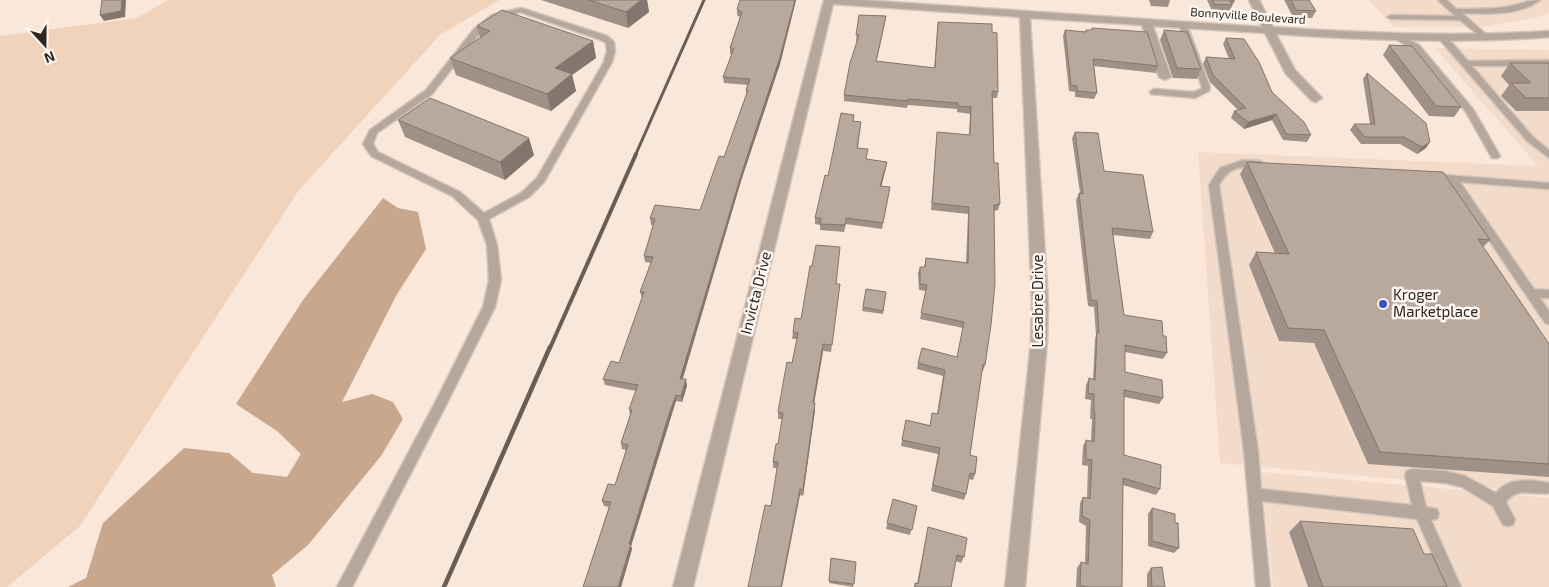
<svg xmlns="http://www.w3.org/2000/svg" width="1549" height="587" font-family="'Exo 2',sans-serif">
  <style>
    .built { fill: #f2dbc9 }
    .green { fill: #f1d2ba }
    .water { fill: #c8a78c }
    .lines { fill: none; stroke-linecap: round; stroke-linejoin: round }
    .lane-casing { stroke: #d4c4b9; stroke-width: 3 }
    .street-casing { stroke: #d4c4b9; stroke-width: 3 }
    .lane { fill: #b6a79c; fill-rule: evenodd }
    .street { fill: #b6a79c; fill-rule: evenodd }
    .rail-far2 { stroke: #685e56; stroke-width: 3 }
    .rail-far1 { stroke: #685e56; stroke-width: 4 }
    .rail { stroke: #685e56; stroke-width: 4.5 }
    .wall { fill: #9f9187 }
    .shaded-wall { fill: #82766e }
    .building { fill: #b9a99d; stroke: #82766e }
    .poi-dot { fill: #3a51c3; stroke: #fef7f1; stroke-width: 2 }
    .labels { text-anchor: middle; stroke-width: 5; stroke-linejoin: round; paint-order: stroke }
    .far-street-label { font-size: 12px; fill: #2d2621; stroke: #fef7f1 }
    .street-label { font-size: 15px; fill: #2d2621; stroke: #fef7f1 }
    .poi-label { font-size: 15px; fill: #2d2621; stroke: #fef7f1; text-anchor: start }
  </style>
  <rect width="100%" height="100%" fill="#f9e7da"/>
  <path class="built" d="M1369,0h180v12l-10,5 -58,10h-87z
    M1435,48l114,2v443l-329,-30 -22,-311 340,14z
    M1261,472l288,26v89h-276z"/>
  <path class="green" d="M168,0h331l-59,35 -141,155 -219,336 -73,61h-7v-551l137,-18z"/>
  <path class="water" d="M383,198l15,10 20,4 8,37 -30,47 -54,106 30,-8 21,8 10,17 -22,37 -73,89 -36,30 4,12h-208l18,-9 17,-55 81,-75 45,5 24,20 34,4 14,-23 -24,-23 -41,-27 67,-104z"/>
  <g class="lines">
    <g class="lane-casing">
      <path id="lane" d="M1438,0h9l9,9c17,0 33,0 49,-2 12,-2 23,-7 35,-7 -20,16 -54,14 -78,13l26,23v4h-3l-25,-20 -69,-1 -4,-2 4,-2 64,1z
        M521,8l86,28 7,6 1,9 -3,11 -68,120 -15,15 -40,22 8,26 4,35 -6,27 -50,100 -93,180h-15l100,-188 46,-92 6,-27 -2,-35 -9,-25 -26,-24 -81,-40 -8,-12 7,-14 56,-40 48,-61 18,-14zM520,12l81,28 5,3 1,8 -3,11 -67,116 -16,15 -37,20 -24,-21 -82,-40 -5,-8 4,-11 55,-39 48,-61 18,-14z
        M1180,23l7,2 23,62 -1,4 -14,7 -44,-4 -1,-2 4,-3 40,3 7,-3 1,-2 -23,-62z
        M1397,36h6l16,9 54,64 27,47 -2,2h-6l-26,-46 -53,-63 -16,-9z
        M1440,36h6l22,25 81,-1v6h-77l61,71 16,13v8l-22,-17 -87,-101z
        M1243,160l17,1 5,3c-13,11 -28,-9 -46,21l39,266 3,38 151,16 -7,-30 2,-4 5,-2 33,2 20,5 31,17c12,-16 35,-14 53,-10v10c-16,3 -32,-7 -43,9l9,18 -2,5 -5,1 -5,-1 -10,-19 -31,-19 -17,-4 -25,-2 6,26 11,2 2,5 -2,5 -6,1 30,67h-14l-30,-68 -155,-18 8,86h-14l-12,-136 -35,-266 11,-17z
        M1433,174l116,9v6l-89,-7 74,107 15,1v8h-9l9,13v13l-4,-1 -96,-142 -19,-2 -2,-2 2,-2z"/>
    </g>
    <g class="street-casing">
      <path id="street" d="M824,0h37l401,27 -13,-27h10l14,27c92,6 184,10 276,4v6c-91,7 -182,3 -273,-3l19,36 27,28 -6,4 -4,-1 -26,-27 -21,-41 -112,-7 18,51 -6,3 -6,-3 -17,-52 -112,-7 18,285 -1,39 -22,245h-20l26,-245 1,-39 -12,-286 -187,-13 -140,583h-20z"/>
    </g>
    <use href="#lane" class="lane"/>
    <use href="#street" class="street"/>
    <path class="rail-far2" d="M635,156l69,-156"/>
    <path class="rail-far1" d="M550,348l86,-194"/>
    <path class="rail" d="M444,587l106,-240"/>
  </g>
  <path class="wall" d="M541,0h106l2,12 -21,16z
    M740,0h56l-16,64 -39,117 -59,198 5,7 -5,16 -6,-1 -6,19 -39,126 1,3 -11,38h-38l26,-80 -5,-1 -2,-5 13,-16 11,-35 -4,-1 -1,-6 9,-28 -1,-6 7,-18 -31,-6 -2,-6 16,-16 23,-65 -2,-6 11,-29 -6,-1 -1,-6 9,-31h-2l-1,-7 50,-8 24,-53 22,-62v-5l2,-5 -24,-2 -1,-6 9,-23h-2v-6l10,-31 -3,-2v-6z
    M1149,0h21l-2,7 -17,-1z
    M1207,0h27v2l-5,10 -17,-1z
    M1284,0h25l7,11 -4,7 -19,-1z
    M859,15l27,1 -10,45 58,7 4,-46 54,10 6,60 -1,6h-4l1,65 6,41 -2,6 -4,1 -9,154 -2,6h-1l-12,84 5,19 -2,6 -4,-1 -3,15 -2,6 -33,-9 7,-37 -37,-8 5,-26 24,5 2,-12 5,1 6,-38 -26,-7 1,-6 39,-6 6,-29 -43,-9 6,-28 -7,-1 -1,-17 2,-6h4l2,-9 40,5 2,-49 -37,-4 6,-78 32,3 1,-21 -13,-2v-3l-49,-4 -1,3 -63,-7v-6l13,-54h-1z
    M477,26l116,15 3,17 -24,17 4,16 -25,20 -95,-36 -6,-17 30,-20z
    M1092,28l66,38 -2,7 -63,-7 4,27 -3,6 -19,-2v-5l-6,-1 -6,-55 2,-6 20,2 1,-2h6z
    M1164,30l37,39 -4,10 -24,-1 -13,-38z
    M1226,38l46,54 39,43 -4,7 -24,-2 -11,-20 -28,9 -13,-11 3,-7 4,-1 -28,-28 -7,-18 3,-7 23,2 -6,-15z
    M1389,45l72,62 -7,10 -25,-1 -46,-61z
    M1510,63h39v48h-33l-15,-15 8,-11 -8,-9z
    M1367,73l59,75 -9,6 -17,-10h-39l-11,-14 4,-6h16l-7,-45z
    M398,120l136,35 -29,25 -100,-43z
    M853,121l8,1 -3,26 8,11 21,3 -6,24 9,1 -8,42 -36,-5 -2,8 -24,-2v-5l-5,-1v-6l13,-42z
    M1075,132l29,39 49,61 -3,7 -37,-4 11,80 39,21 4,17 -4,6 -38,-7v20l38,26 -4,6 -35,-7v58l36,34 -4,6 -33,-10 -1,102h-46l1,-19 4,-6 4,1 1,-37 -7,-4 1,-19 3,-6 4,1 1,-32 -6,-1 1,-19 3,-6 5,1 1,-22h-2l1,-19 -6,-1 1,-14 3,-7 4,1 2,-40 1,-4 -2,-28 -6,-1 -12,-106 3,-7h1l-8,-55z
    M1247,162l243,78 -7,7 66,97v133l-181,-13 -54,-121 -35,-2 -30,-76 7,-13 19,1 -35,-79z
    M836,284l3,7 -8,61 -8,-1 -9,52h1v7l-12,86 -3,-1 -29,11 6,-38h-4v-6l5,-18 4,-25h-4v-7l14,-49 5,-24h-5l1,-7 8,-13z
    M866,289l20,3 -3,22 -21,-3z
    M893,499l24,7 -7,29 -24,-6z
    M1152,508l23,15 4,25 -5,5 -26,-7v-32z
    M1300,521l124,33 23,33h-139l-19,-55z
    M928,527l36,30 -3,6 -6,-2 -4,26h-37l1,-4h2z
    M831,558l25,4 -3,25 -24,-4z
    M1151,568l14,19h-18v-13z"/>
  <path class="shaded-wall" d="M122,0h4l-1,17 -21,4 -4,-6z
    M641,0h6l2,12 -21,16 -2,-16z
    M795,0h1l-16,64 -39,117 -60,204 -1,-6 61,-204z
    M886,16l-1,7 -10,45 1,-7z
    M593,41l3,17 -24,17 4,16 -25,20 -4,-17 8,-26z
    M1276,114l-4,6 -28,9 4,-7z
    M529,138l5,17 -29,25 -5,-18z
    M1430,142l-4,6 -9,6 5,-7z
    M887,162l-1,6 -6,24v-6z
    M823,344v7l-10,59v-7z
    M686,379l1,7 -5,16 -1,-6z
    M676,395v6l-6,19 -39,126 1,3 -11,38h-3l11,-43 40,-130z
    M815,403v7l-12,86v-6z
    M800,489v6l-18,92h-1z"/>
  <path class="building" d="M102,0h20l-1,11 -21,4z
    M589,0h52l-15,12z
    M740,0h55l-15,57 -39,118 -61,204h6l-5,17 -5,-1 -7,19 -40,130h2l-13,43h-35l28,-85 -9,-1 6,-17 7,1 13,-40 -7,-2 11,-33 -3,-1 9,-24 -35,-6 8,-18 8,2 25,-71h-4l13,-35 -9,-1 11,-37 -5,-1 5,-13 45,5 19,-54 5,1 24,-67h-2l4,-11 -27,-2 10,-26v-3h-3l12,-36 -5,-3z
    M1213,0h21v2l-4,-1 2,4 -18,-1z
    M1291,0h18l7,11 -20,-1z
    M502,10l91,31 -38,27 17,6 -25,20 -97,-36 40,-27 -13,-5z
    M859,15l27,1 -10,45 59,7 3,-46 54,2v8l5,1 1,59 -6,-1 1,37 1,35h4l2,41 -6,1 1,79 -4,41 -6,40 -2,-1 -13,91 7,2 -2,17 -5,-1 -4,21 -33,-9 7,-37 -38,-8 4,-20 24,6 2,-13 6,1 7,-44 -27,-7 4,-15 35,9 7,-35 -43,-9 6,-28 -7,-1v-17h5l1,-9 42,5 1,-56 -37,-4 5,-71 33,3 1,-28 -13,-1v-3l-50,-4v2l-64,-6 6,-32 9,-28h-3z
    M1092,28l55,4 11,34 -65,-7 4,34 -20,-2v-5l-6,-1 -6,-55 21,2v-2h6z
    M1164,30l23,2 14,37 -24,-1z
    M1226,38l18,1 15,23 13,30 32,30 7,13 -25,-1 -10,-20 -28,8 -14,-11 12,-3 -33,-33 -7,-18 29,2z
    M1389,45l23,1 49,61 -25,-1z
    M1510,63h39v35h-23l-15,-15h20z
    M1367,73l59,50 4,19 -8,5 -18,-10h-39l-11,-13h21z
    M430,98l99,40 -29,24 -102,-42z
    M841,113l13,2 -1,6 8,1 -4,26 11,1 -2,10 21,3 -7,24 10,1 -7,36 -37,-5 -1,7 -25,-1 1,-6h-6l10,-43 3,1z
    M1075,132l23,1 6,38 39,4 10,57 -41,-4 12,87 38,6 1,15h3l1,17 -42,-8v27l37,8 1,18 -39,-8v65l37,10 -1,24 -37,-11 -1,109h-36l-6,-2 1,-23 7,2 2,-44 -8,-4 1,-19 7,2 2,-39 -6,-1v-19l8,2 1,-29 -1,-1v-18l-6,-1 1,-15 6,2 2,-48 2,1 -2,-32 -6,-1 -12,-107 4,1z
    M1247,162l196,10 47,68 -12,-1 71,105v120l-169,-12 -56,-122 -36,-2 -32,-76 33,2z
    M816,245l24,2 -4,37h4l-8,61 -9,-1 -10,59h2l-12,87 -3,-1 -19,98h-33l17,-82 6,1 7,-44h-5l3,-18h2l5,-31 -5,-1 6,-34 3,-16 5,1 6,-30 -5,-1 2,-14 6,1 9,-53h2z
    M866,289l20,3 -3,19 -20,-4z
    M893,499l24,7 -5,24 -25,-7z
    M1152,508l23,6v9h3l1,25 -27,-7z
    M1300,521l113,8 11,25h8l15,33h-124z
    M928,527l39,11 -3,19 -7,-2 -6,32h-36v-4l3,1z
    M831,558l25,4 -2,22 -25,-3z
    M1162,567l3,20h-13l-1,-19z"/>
  <circle class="poi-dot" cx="1383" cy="304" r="5"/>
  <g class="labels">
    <g class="far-street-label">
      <text transform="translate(1248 16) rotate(4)" y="4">Bonnyville Boulevard</text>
    </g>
    <g class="street-label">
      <text transform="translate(756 293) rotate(-76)" y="5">Invicta Drive</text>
      <text transform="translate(1038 301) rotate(-90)" y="5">Lesabre Drive</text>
    </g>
    <g class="poi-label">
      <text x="1393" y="300">Kroger<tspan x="1393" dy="17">Marketplace</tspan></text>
    </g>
  </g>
  <g transform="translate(45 45) rotate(159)" stroke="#fef7f1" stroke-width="4" paint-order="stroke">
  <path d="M0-4L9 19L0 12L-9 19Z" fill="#2d2621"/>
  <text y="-8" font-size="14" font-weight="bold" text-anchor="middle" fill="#2d2621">N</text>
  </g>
</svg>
